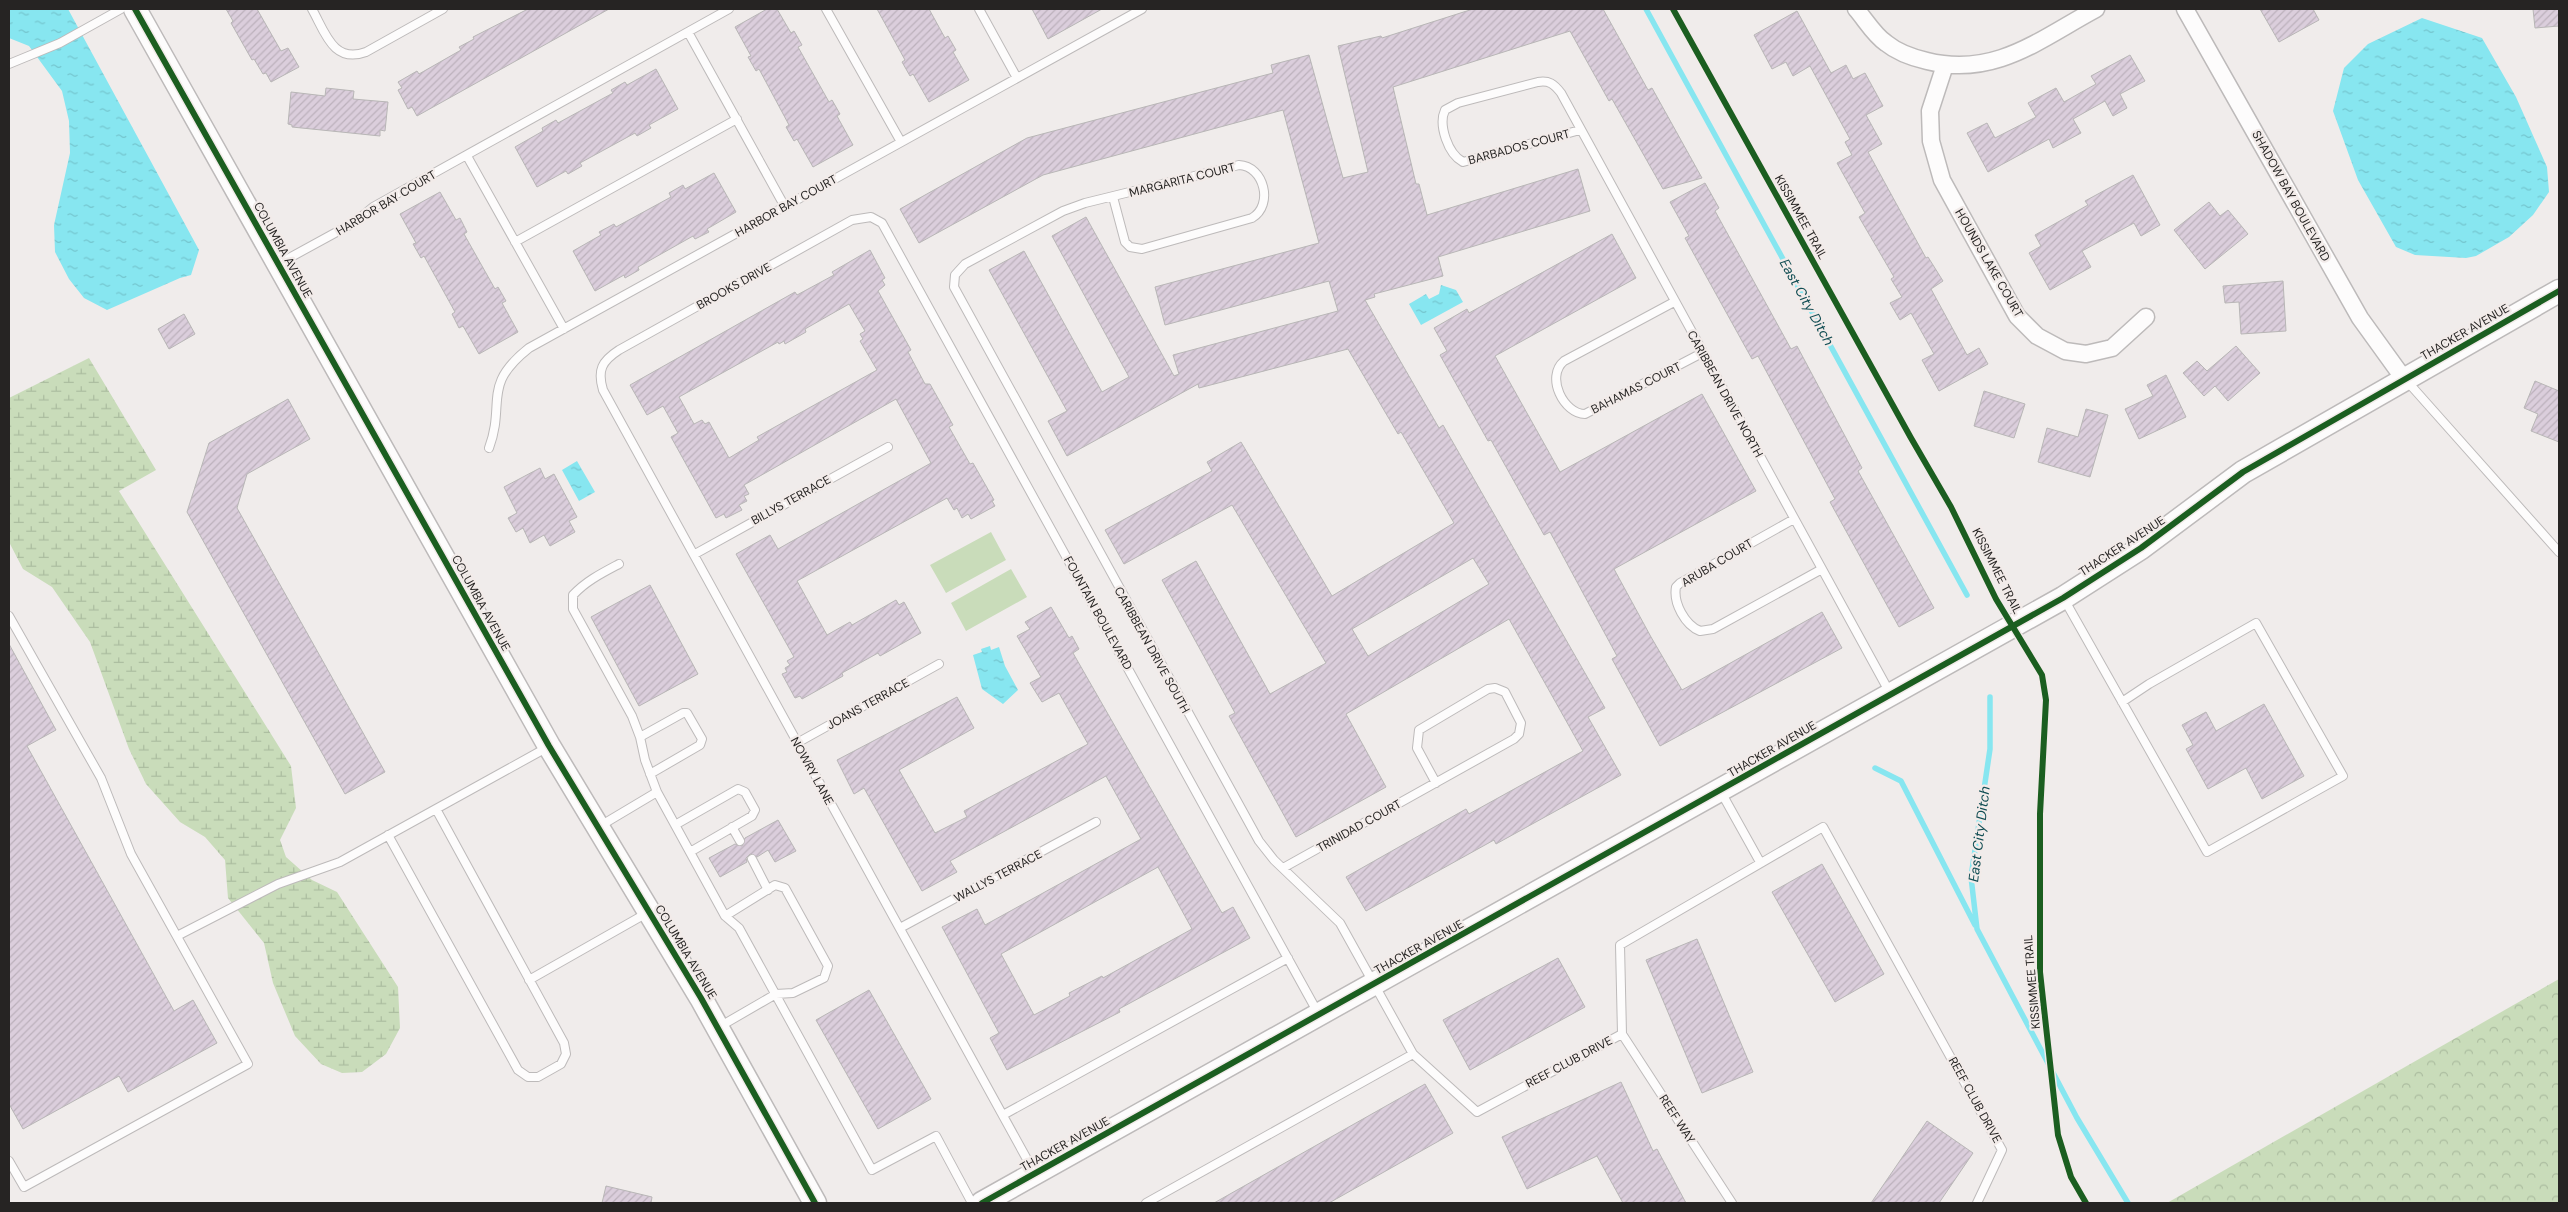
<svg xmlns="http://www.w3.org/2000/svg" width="2568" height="1212" font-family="'DM Sans',sans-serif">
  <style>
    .green { fill: #c9dcba }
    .forest { fill: url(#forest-crowns) }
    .wetland { fill: url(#wetland-marsh) }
    .water { fill: url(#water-ripples) }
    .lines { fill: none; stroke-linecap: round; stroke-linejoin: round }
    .stream { stroke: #87e6f0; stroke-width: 5.5 }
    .building { fill: url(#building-hatch); stroke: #b8b6b6; fill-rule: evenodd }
    .lane-casing { stroke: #bdbaba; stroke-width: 10 }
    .street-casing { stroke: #bdbaba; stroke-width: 19 }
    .secondary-casing { stroke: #bdbaba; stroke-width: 25 }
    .lane { stroke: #fdfcfc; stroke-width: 8 }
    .street { stroke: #fdfcfc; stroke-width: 16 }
    .secondary { stroke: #fdfcfc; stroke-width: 22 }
    .cycleway-casing { stroke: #f2ebe9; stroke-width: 9 }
    .cycleway { stroke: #1b5e20; stroke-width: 6 }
    .labels { text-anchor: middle; stroke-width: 4.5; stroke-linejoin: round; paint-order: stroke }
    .street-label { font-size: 12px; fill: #262423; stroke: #f2ebe9 }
    .water-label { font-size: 14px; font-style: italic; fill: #124e54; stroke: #f2ebe9 }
  </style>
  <defs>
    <pattern id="forest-crowns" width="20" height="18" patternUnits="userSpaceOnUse" patternTransform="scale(1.25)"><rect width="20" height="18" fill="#c9dcba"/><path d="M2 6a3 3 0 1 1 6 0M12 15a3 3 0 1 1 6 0" fill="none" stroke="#acbda0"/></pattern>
    <pattern id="wetland-marsh" width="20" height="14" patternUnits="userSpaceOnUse" patternTransform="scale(1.25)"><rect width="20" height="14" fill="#c9dcba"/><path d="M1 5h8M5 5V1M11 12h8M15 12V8" fill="none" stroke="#acbda0"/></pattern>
    <pattern id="water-ripples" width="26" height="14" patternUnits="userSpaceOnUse" patternTransform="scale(1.25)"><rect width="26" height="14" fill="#87e6f0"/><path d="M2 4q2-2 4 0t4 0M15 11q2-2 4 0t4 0" fill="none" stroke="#74c5ce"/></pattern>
    <pattern id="building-hatch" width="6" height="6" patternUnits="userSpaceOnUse" patternTransform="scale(1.25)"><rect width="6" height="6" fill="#dbcedc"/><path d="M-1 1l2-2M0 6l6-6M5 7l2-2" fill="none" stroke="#bcb1bc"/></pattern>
  </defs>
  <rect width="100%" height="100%" fill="#f0eceb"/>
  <path class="green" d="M991,532l15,28 -60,33 -16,-28z
    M1011,569l16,28 -61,34 -15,-28z"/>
  <path class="forest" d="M2559,979v224h-392z"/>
  <path class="wetland" d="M89,358l67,112 -37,21 172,275 5,42 -16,32 6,17 26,23 25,12 61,95 2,41 -14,26 -24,18 -20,1 -21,-9 -26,-28 -22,-53 -9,-40 -36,-45 -3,-38 -20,-23 -25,-15 -34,-38 -17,-35 -39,-107 -38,-55 -29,-18 -14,-27v-144z"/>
  <path class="water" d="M9,9h59l131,241 -8,25 -11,3 -73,32 -23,-12 -15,-19 -14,-27 -1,-27 16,-72 -1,-32 -7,-30 -33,-45 -20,-8z
    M2422,18l60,20 34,59 31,70 2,25 -16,23 -24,22 -33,19 -10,2 -51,-3 -19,-8 -38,-67 -25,-69 11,-43 24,-24z
    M1441,285l15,5 7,12 -42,23 -12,-21 17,-10 3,5 10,-5z
    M577,461l18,31 -16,9 -17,-31z
    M990,646l1,4 8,-3 6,19 13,24 -15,14 -21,-15 -9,-34 9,-3 -1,-3z"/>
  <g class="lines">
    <path class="stream" d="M1646,9l321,586
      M1990,697v52l-19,128 6,52 100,189 51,85
      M1875,768l26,13 74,144"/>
  </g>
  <path class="building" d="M226,9h31l24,42 7,-3 11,19 -28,15 -5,-9 -3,1 -9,-15 -2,1 -21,-37 2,-2z
    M528,9h81l-192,107 -5,-9 -4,2 -10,-19 4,-2 -4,-6 19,-11 2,3 42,-24 -2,-3 15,-8 -1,-2z
    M767,9h10l14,24 3,-2 8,14 -4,2 31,55 3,-2 8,14 -3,2 16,29 -40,22 -16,-28 -3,2 -8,-14 3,-2 -30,-56 -3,2 -8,-14 3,-1 -16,-29z
    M877,9h52l16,29 3,-2 8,14 -3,2 16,28 -40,22 -16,-28 -3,2 -8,-14 3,-2z
    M1032,9h70l-54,30z
    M1473,9h130l45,81 4,-2 50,90 -39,11 -51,-90 -3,2 -39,-70 -177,56 23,97h3l8,31 151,-46 12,42 -152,46 5,19 -69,18 1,3 -10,3 74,128 4,-3 162,283 -17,9 33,58 -125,69 -2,-4 -128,71 -20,-34 120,-68 3,5 114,-63 -74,-132 -163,95 40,73 -90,50 -67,-121 6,-3 -73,-133 34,-19 74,133 56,-31 -94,-158 -108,59 -19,-34 107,-59 -5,-9 34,-20 91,154 122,-73 -53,-91 -3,2 -50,-85 -149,39 -1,-4 -131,72 -19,-35 19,-10 -78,-141 35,-19 78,141 27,-15 -77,-141 34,-19 88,159 5,-2 -6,-19 165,-44 -9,-30 -164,44 -10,-38 164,-44 -36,-133 -240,65 -124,68 -19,-34 127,-71 246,-65 -2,-8 38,-10 34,123 25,-6 -30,-126 43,-10 1,2zM1473,558l16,26 -121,72 -16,-27z
    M2260,9h53l6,11 -40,22z
    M2533,9h26v17l-24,2z
    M1797,11l34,62 15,-8 7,14 12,-6 18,33 -17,9 16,29 -14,8 58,106 2,-1 15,24 -12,8 36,66 12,-7 9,16 -49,27 -17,-31 12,-6 -23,-41 -11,7 -10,-17 12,-6 -11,-18 3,-2 -35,-60 6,-4 -28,-50 15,-8 -7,-13 5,-3 -40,-73 -17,10 -7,-14 -14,7 -18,-34z
    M2130,55l15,26 -25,13 7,14 -14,8 -8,-15 -32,18 8,14 -28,15 -4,-9 -61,33 -21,-39 20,-10 8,15 41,-21 -8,-14 28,-15 8,14 32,-18 -5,-8z
    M656,69l22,40 -29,16 2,3 -14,8 -2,-3 -55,30 2,3 -14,8 -2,-3 -29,16 -22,-40 28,-16 -1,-3 14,-8 2,3 55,-30 -2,-3 14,-8 2,3z
    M326,88l28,3 -1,8 35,3 -3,29 -5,-1v6l-88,-9v-2l-4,-1 3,-32 34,4z
    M714,173l22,39 -29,17 2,3 -14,7 -2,-3 -55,31 1,3 -14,8 -1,-3 -29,16 -22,-40 28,-16 -2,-3 15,-8 2,3 55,-30 -2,-4 14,-8 2,4z
    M2133,175l27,50 -19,11 -7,-13 -52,28 9,16 -41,23 -21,-37 12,-7 -6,-11 53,-30 -3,-4z
    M1705,183l14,25 -4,3 76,138 6,-3 65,122 -4,3 76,137 -35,19 -69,-125 5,-3 -77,-143 -6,3 -67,-121 4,-2 -19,-34z
    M440,192l16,28 4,-2 7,14 -3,2 31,55 3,-2 8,14 -4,2 16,29 -39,22 -16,-28 -4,2 -7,-14 3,-2 -31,-56 -3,2 -8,-14 3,-1 -16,-29z
    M2209,202l11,14 8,-6 20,24 -43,35 -31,-39z
    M1612,234l24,44 -141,78 65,116 142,-78 54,97 -142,78 37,68 31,53 140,-78 20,36 -182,98 -48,-87 5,-3 -67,-124 -6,3 -53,-95 -3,1 -48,-86 7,-4 -13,-23 33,-19 2,4z
    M870,250l15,28 -3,2 3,5 -7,6 33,59 -3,2 17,32h5l23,41 -4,2 21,37 3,-1 21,37 -2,1 3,5 -24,13 -3,-5 -6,4 -5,-10 -3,2 -7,-12 -150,83 30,54 23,-13 2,3 44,-25 3,5 5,-3 17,31 -41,23 -2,-3 -36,20 1,3 -41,23 -2,-3 -5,2 -13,-24 5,-2 -2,-4 5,-3 -3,-4 7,-4 -58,-103 34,-19 8,14 153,-86 -35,-64 -152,86 5,9 -5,2 3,5 -8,4 3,5 -16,8 -2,-4 -8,4 -45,-81 7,-4 -15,-27 -16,9 -17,-30 165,-93 2,3 37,-20 -2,-3zM849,304l16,27 -5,3 3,5 -3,2 17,29 -120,67 2,3 -30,18 -20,-36 -4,2 -3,-4 -8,4 -15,-27 99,-55 1,2 5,-3 1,3 21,-12 -1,-3z
    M2283,281l3,50 -45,3 -2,-32 -14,1 -2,-17z
    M184,314l11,20 -26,15 -11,-20z
    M2236,346l24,27 -32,28 -13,-15 -11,10 -21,-23 14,-12 10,10z
    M2166,375l20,42 -47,22 -14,-30 28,-13 -6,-11z
    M2535,381l24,10v51l-28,-11 7,-17 -14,-6z
    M1984,391l41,13 -11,34 -40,-12z
    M288,399l22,40 -63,35 -10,34 148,264 -40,22 -158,-282 22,-69z
    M2086,409l22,6 -18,62 -52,-15 9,-34 31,9z
    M540,468l5,11 9,-5 23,43 -8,4 6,11 -25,14 -6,-11 -14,8 -7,-15 -7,4 -8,-14 9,-5 -13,-26z
    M650,585l48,89 -59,32 -48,-89z
    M1051,607l18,31 3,-2 7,13 -6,4 149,260 11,-6 17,31 -131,71 1,3 -113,58 -17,-32 9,-5 -57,-106 35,-18 8,16 156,-86 -35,-63 -156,85 7,11 -35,19 -58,-103 -10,6 -17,-34 120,-63 17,31 -75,42 36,63 32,-16 -3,-6 124,-67 -29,-51 -17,9 -12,-19 11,-6 -24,-41 13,-7 -5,-7zM1158,867l34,62 -89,49 -1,-2 -33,17 1,3 -36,19 -33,-61z
    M9,644l47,86 -29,16 147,265 19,-11 24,43 -89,49 -9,-16 -96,53 -14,-25z
    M2264,704l40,72 -42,23 -16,-31 -38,21 -22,-40 7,-4 -11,-20 24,-13 10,19z
    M778,820l18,31 -21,11 -7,-12 -11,7 -7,-3 -4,4 1,4 -27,15 -11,-19 26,-14 7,2 3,-8z
    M1822,864l62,110 -49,28 -63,-110z
    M1697,939l56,133 -51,21 -56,-133z
    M1558,958l27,49 -115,63 -27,-50z
    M869,990l62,109 -53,30 -62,-109z
    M1621,1082l32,69 4,-2 29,54h-63l-26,-47 -70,33 -25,-52z
    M1425,1084l28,49 -124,70h-115z
    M1927,1121l46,32 -34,50h-68z
    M606,1186l46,11 -1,6h-49z"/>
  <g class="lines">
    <g class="lane-casing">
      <path id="lane" d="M312,9c13,23 21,55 54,43l77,-43
        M826,9l75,133
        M979,9l38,69
        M688,32l97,175
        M9,64l51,-21 61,-34
        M1580,130l-117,32c-15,-8 -25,-37 -18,-52l13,-7 80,-21c11,-2 16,2 23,11l329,600
        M467,156l97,173
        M1113,197l12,45 5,5 12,2 110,-31c22,-13 12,-52 -13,-53l-154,38 -22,8 -98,53 -10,11 -1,12 305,554 15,19 66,63 73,131
        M515,242l222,-123
        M280,263l75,-41 18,-15 356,-198
        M1674,302l-110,59c-19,16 0,53 21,53l117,-61
        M2406,380l153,172
        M489,448c17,-46 -8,-62 40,-100l613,-339
        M1794,519l-114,64 -4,4c-3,16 9,38 24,44l13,-2 109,-60
        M695,554l193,-107
        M619,564c-17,9 -33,17 -46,31v14l59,107 8,21 5,23 12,32
        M2064,599l143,253 136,-76 -87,-153 -107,61 -27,18
        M9,616l92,162 30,76 117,210 -224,123 -15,-26
        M640,737l43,-24h4l15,26 -2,6 -50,29
        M797,743l142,-79
        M1721,792l39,70
        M675,825l63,-36 7,3 10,18 -3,6 -62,36
        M600,826l57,-34 68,124 14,12 133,242 64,-34 36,67
        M732,827l8,14
        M388,835l130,235 10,7h10l23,-13 5,-10 -2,-11 -128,-234
        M752,859l16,31
        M1283,868l231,-129 5,-5 2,-11 -16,-31 -10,-4 -7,1 -69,41 -2,18 19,35
        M900,928l196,-106
        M177,936l101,-52 62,-22 208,-115
        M529,980l118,-67
        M719,1027l57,-33 17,-1 31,-15 4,-12 -43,-78 -10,-3 -50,31
        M1622,1034l110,169
        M1003,1115l285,-157
        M1034,1172l-431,-782c-6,-20 -1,-29 16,-40l233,-130 19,-3 11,6 436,790
        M1146,1203l267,-149 64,58 145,-78 -2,-89 203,-118 179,323 -25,53"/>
    </g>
    <g class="street-casing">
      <path id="street" d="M1856,9c9,10 18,26 30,34 11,9 28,15 41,18 68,17 113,-22 169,-52
        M2185,9l175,309 44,61
        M1945,65l-15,46 1,30 11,39 75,136 20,20 28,15 21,3 26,-6 34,-31"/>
    </g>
    <g class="secondary-casing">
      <path id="secondary" d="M135,9l414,737 152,252 114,205
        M982,1203l1081,-605 78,-50 102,-76 316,-181"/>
    </g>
    <use href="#lane" class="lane"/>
    <use href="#street" class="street"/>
    <use href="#secondary" class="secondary"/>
    <g class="cycleway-casing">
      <path id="cycleway" d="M135,9l414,737 152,252 114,205
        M1673,9l238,429 40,69 45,92 46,76 4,25 -6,114v158l18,163 13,42 15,26
        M982,1203l1081,-605 78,-50 102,-76 316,-181"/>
    </g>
    <use href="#cycleway" class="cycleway"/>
  </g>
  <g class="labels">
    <g class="street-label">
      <text transform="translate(1519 147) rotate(-15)" y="4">BARBADOS COURT</text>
      <text transform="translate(1182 180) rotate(-14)" y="4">MARGARITA COURT</text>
      <text transform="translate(2291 196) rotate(61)" y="4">SHADOW BAY BOULEVARD</text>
      <text transform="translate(386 203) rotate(-31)" y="4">HARBOR BAY COURT</text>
      <text transform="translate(786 206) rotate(-29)" y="4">HARBOR BAY COURT</text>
      <text transform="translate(1801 217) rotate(61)" y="4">KISSIMMEE TRAIL</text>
      <text transform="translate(283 250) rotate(61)" y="4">COLUMBIA AVENUE</text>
      <text transform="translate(1989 263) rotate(60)" y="4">HOUNDS LAKE COURT</text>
      <text transform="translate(734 286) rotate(-29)" y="4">BROOKS DRIVE</text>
      <text transform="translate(2465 332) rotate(-30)" y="4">THACKER AVENUE</text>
      <text transform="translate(1636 388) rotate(-27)" y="4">BAHAMAS COURT</text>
      <text transform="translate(1725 394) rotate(61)" y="4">CARIBBEAN DRIVE NORTH</text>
      <text transform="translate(791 500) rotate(-29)" y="4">BILLYS TERRACE</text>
      <text transform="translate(2122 546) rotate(-33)" y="4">THACKER AVENUE</text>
      <text transform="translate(1717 563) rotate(-31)" y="4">ARUBA COURT</text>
      <text transform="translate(1997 571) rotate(63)" y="4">KISSIMMEE TRAIL</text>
      <text transform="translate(481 603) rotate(61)" y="4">COLUMBIA AVENUE</text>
      <text transform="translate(1098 613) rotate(61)" y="4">FOUNTAIN BOULEVARD</text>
      <text transform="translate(1152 650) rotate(61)" y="4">CARIBBEAN DRIVE SOUTH</text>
      <text transform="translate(868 704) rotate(-29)" y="4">JOANS TERRACE</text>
      <text transform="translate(1772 749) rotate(-30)" y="4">THACKER AVENUE</text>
      <text transform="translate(812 771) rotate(61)" y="4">NOWRY LANE</text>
      <text transform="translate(1359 826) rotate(-29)" y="4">TRINIDAD COURT</text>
      <text transform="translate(998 876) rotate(-28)" y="4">WALLYS TERRACE</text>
      <text transform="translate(1419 947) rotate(-29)" y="4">THACKER AVENUE</text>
      <text transform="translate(686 952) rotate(59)" y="4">COLUMBIA AVENUE</text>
      <text transform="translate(2032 982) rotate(-95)" y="4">KISSIMMEE TRAIL</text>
      <text transform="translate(1569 1062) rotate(-28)" y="4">REEF CLUB DRIVE</text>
      <text transform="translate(1975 1100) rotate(61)" y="4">REEF CLUB DRIVE</text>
      <text transform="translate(1677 1119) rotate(57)" y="4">REEF WAY</text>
      <text transform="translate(1065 1144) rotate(-29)" y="4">THACKER AVENUE</text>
    </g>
    <g class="water-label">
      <text transform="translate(1807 302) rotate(61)" y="5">East City Ditch</text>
      <text transform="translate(1979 834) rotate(-83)" y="5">East City Ditch</text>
    </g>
  </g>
  <rect width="2568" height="1212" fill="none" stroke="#262423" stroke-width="20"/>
</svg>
